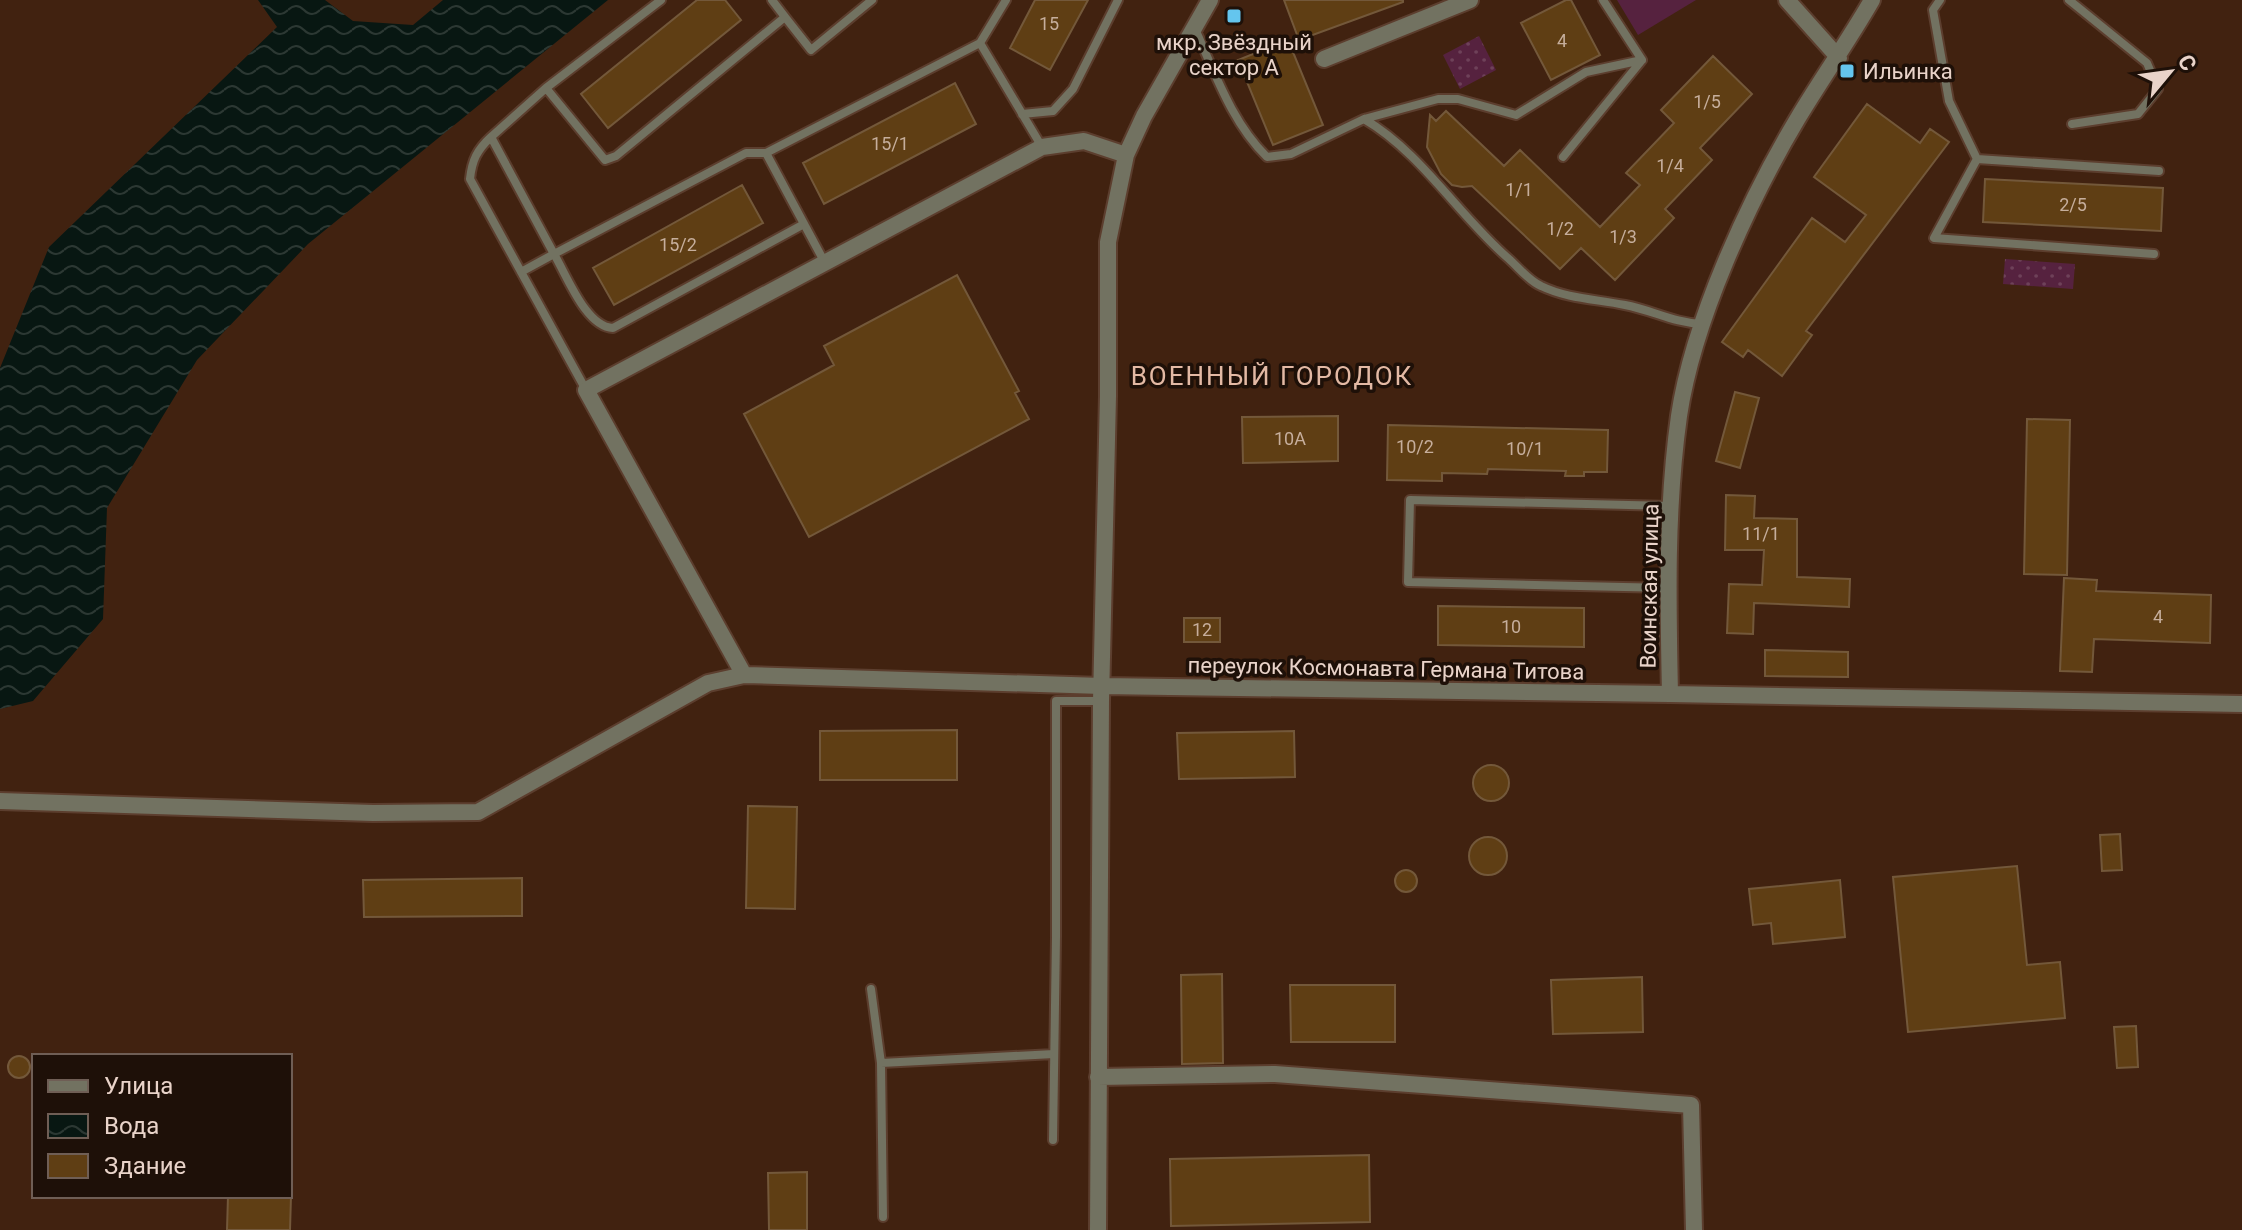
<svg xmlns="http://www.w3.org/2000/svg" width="2242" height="1230" font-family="Roboto,sans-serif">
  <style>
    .park { fill: url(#park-dots) }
    .pitch { fill: #56223f }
    .water { fill: url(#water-waves) }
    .building { fill: #5f3e14; stroke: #73583a; stroke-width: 2 }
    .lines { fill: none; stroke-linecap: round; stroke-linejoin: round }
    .lane-casing { stroke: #5c3e2e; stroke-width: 12 }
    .street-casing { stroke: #5c3e2e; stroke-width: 20 }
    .lane { stroke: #727261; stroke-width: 8 }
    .street { stroke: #727261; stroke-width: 16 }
    .poi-dot { fill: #64c5ee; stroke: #1e1008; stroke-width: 3 }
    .labels { text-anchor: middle; stroke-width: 7; stroke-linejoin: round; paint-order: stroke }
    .number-label { font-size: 18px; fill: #c6ae9c }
    .poi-label { font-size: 22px; fill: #e9d3c9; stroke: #1e1008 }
    .street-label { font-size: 22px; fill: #e9d3c9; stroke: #1e1008 }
    .quarter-label { font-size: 26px; letter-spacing: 2px; fill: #e3b9a4; stroke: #1e1008 }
  </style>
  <defs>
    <pattern id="park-dots" width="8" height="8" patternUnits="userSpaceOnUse" patternTransform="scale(2)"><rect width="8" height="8" fill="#56223f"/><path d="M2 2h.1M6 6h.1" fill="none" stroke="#6e4159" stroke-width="1.8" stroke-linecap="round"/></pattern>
    <pattern id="water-waves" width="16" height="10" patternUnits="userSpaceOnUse" patternTransform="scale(2)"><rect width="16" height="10" fill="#081712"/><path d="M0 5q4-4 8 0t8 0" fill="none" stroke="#2c3833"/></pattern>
  </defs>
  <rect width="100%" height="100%" fill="#412210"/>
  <path class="park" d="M1479,36l17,34 -36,19 -17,-34z
    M2005,259l70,5 -2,25 -70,-5z"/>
  <path class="pitch" d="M1617,0h79l-58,35z"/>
  <path class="water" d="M258,0h67l28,21 60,4 30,-25h165l-300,244 -111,116 -90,148 -4,111 -70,82 -33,8v-341l49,-121 228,-220z"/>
  <path class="building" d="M697,0h28l16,20 -133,108 -27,-34z
    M1035,0h53l-38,70 -40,-22z
    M1284,0h119v2l-104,38z
    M1566,0h5l29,55 -49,25 -30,-57z
    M1288,40l35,85 -50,20 -35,-85z
    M1713,56l39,38 -52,54 12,12 -47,49 9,9 -59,62 -34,-32 -21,21 -88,-83 -10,1 -10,-2 -11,-11 -14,-27 3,-32 6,6 10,-10 58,55 16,-16 80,77 40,-42 -14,-12 48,-50 -13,-13z
    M955,83l21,41 -152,80 -21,-41z
    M1867,104l53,39 10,-14 19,13 -143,189 6,4 -30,41 -34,-26 -5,7 -21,-15 90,-124 33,24 21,-27 -52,-38z
    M1985,179l178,9 -2,43 -178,-9z
    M742,185l21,38 -149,82 -21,-37z
    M957,275l62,116 -4,2 14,26 -220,118 -65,-123 90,-49 -10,-19z
    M1735,392l24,6 -19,70 -24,-7z
    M1338,416v45l-95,2 -1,-46z
    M2027,419l43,1 -3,155 -43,-1z
    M1388,425l220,5 -1,42h-23v4h-19l1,-5 -78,-2 -1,5 -45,-1v8l-55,-1z
    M1726,495l29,1 -1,22 43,1v58l53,2 -1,28 -95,-4 -1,31 -26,-1 2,-49 33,1 2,-35h-39z
    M2064,578l33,2 -1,11 115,4 -1,48 -116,-4 -2,33 -32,-1z
    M1438,606l146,2v39l-146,-2z
    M1184,618h36v24h-36z
    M1765,650l83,2v25l-83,-1z
    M957,730v50h-137v-49z
    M1294,731l1,46 -116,2 -2,-46z
    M1473 783a18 18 0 1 1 36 0a18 18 0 1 1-36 0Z
    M748,806l49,1 -2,102 -49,-1z
    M2120,834l2,36 -20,1 -2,-36z
    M1469 856a19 19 0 1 1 38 0a19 19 0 1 1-38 0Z
    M2017,866l10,99 33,-3 5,56 -157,14 -15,-155z
    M1395 881a11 11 0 1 1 22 0a11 11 0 1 1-22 0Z
    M522,878v38l-158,1 -1,-37z
    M1840,880l5,57 -72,7 -2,-21 -18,2 -4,-36z
    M1222,974l1,89 -41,1 -1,-89z
    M1642,977l1,55 -90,2 -2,-54z
    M1290,985h105v57h-104z
    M2136,1026l2,41 -21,1 -3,-41z
    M8 1067a11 11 0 1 1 22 0a11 11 0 1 1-22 0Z
    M1369,1155l1,67 -199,4 -1,-67z
    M807,1172v58h-38l-1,-57z
    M228,1196h63l-1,34h-63z"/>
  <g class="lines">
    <g class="lane-casing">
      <path id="lane" d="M772,0l13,17
        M1006,0l-26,43 62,104
        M1940,0l-7,10 16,91 28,58
        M2069,0l78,63 11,26 -20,25 -66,10
        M1195,29c20,44 37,94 72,128l24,-3 73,-35
        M1642,60l-56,12 -70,43 -58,-16h-20l-74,20c58,34 94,96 145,140 10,9 20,22 32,27 27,13 55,13 84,19 27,5 49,18 77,19
        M546,88l115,-88
        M1022,114l31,-3 20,-22 45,-89
        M491,137c-14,13 -19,23 -21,42l116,211
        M766,153h-20l-192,101 -63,-117 55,-49 59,72 11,-4 169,-139 26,33 61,-50
        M1563,157l79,-97 -39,-60
        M1977,159l-43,79 220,16
        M1977,159l182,12
        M825,263l-59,-110 214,-110
        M521,272l33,-18c13,22 32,73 59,74l191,-104
        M1668,588l-260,-6 2,-82 261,6
        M871,989l10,74 2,154
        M881,1063l173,-9
        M1053,1140l3,-203v-236h45"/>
    </g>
    <g class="street-casing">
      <path id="street" d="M1787,0l52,58
        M1872,0c-23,40 -50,78 -74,118 -49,82 -105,203 -119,298 -13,92 -11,185 -9,278l572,10
        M1324,59l146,-59
        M744,675l-158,-285 456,-243 42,-6 42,14
        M0,801l373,12 105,-1 230,-129 36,-8 358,11 568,8
        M1098,1077l177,-3 416,31 3,125
        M1098,1230l3,-529 7,-305v-154l18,-87 18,-39 66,-116"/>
    </g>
    <use href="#lane" class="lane"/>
    <use href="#street" class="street"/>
  </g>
  <g class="poi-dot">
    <rect x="1226" y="8" width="16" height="16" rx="4"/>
    <rect x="1839" y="63" width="16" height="16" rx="4"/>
  </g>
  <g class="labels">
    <g class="number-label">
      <text x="1049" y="30">15</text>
      <text x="1562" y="47">4</text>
      <text x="1707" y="108">1/5</text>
      <text x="890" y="150">15/1</text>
      <text x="1670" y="172">1/4</text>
      <text x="1519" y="196">1/1</text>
      <text x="2073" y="211">2/5</text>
      <text x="1560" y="235">1/2</text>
      <text x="1623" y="243">1/3</text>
      <text x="678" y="251">15/2</text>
      <text x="1290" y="445">10А</text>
      <text x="1415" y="453">10/2</text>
      <text x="1525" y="455">10/1</text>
      <text x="1761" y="540">11/1</text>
      <text x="2158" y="623">4</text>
      <text x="1511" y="633">10</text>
      <text x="1202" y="636">12</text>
    </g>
    <g class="poi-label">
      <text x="1234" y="50">мкр. Звёздный<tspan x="1234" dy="25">сектор А</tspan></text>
      <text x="1863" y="79" text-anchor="start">Ильинка</text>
    </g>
    <g class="street-label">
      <text transform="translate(1649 586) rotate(-89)" y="8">Воинская улица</text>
      <text transform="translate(1386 668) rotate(1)" y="8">переулок Космонавта Германа Титова</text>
    </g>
    <g class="quarter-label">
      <text x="1272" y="385">ВОЕННЫЙ ГОРОДОК</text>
    </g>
  </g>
  <rect x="32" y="1054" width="260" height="144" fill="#1e1008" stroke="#6f5e55" stroke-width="2"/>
  <rect x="48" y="1080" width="40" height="12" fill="#727261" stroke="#6f5e55" stroke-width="2"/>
  <text x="104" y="1094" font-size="24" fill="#e9d3c9">Улица</text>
  <rect x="48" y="1114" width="40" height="24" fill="url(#water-waves)" stroke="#6f5e55" stroke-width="2"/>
  <text x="104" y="1134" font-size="24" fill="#e9d3c9">Вода</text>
  <rect x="48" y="1154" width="40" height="24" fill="#5f3e14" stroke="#6f5e55" stroke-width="2"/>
  <text x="104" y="1174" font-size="24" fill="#e9d3c9">Здание</text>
  <g transform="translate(2170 72) rotate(61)" stroke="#1e1008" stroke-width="6" paint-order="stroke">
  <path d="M0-6L14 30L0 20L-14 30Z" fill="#e9d3c9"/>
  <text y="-12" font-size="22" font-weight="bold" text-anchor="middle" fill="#e9d3c9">С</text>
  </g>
</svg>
